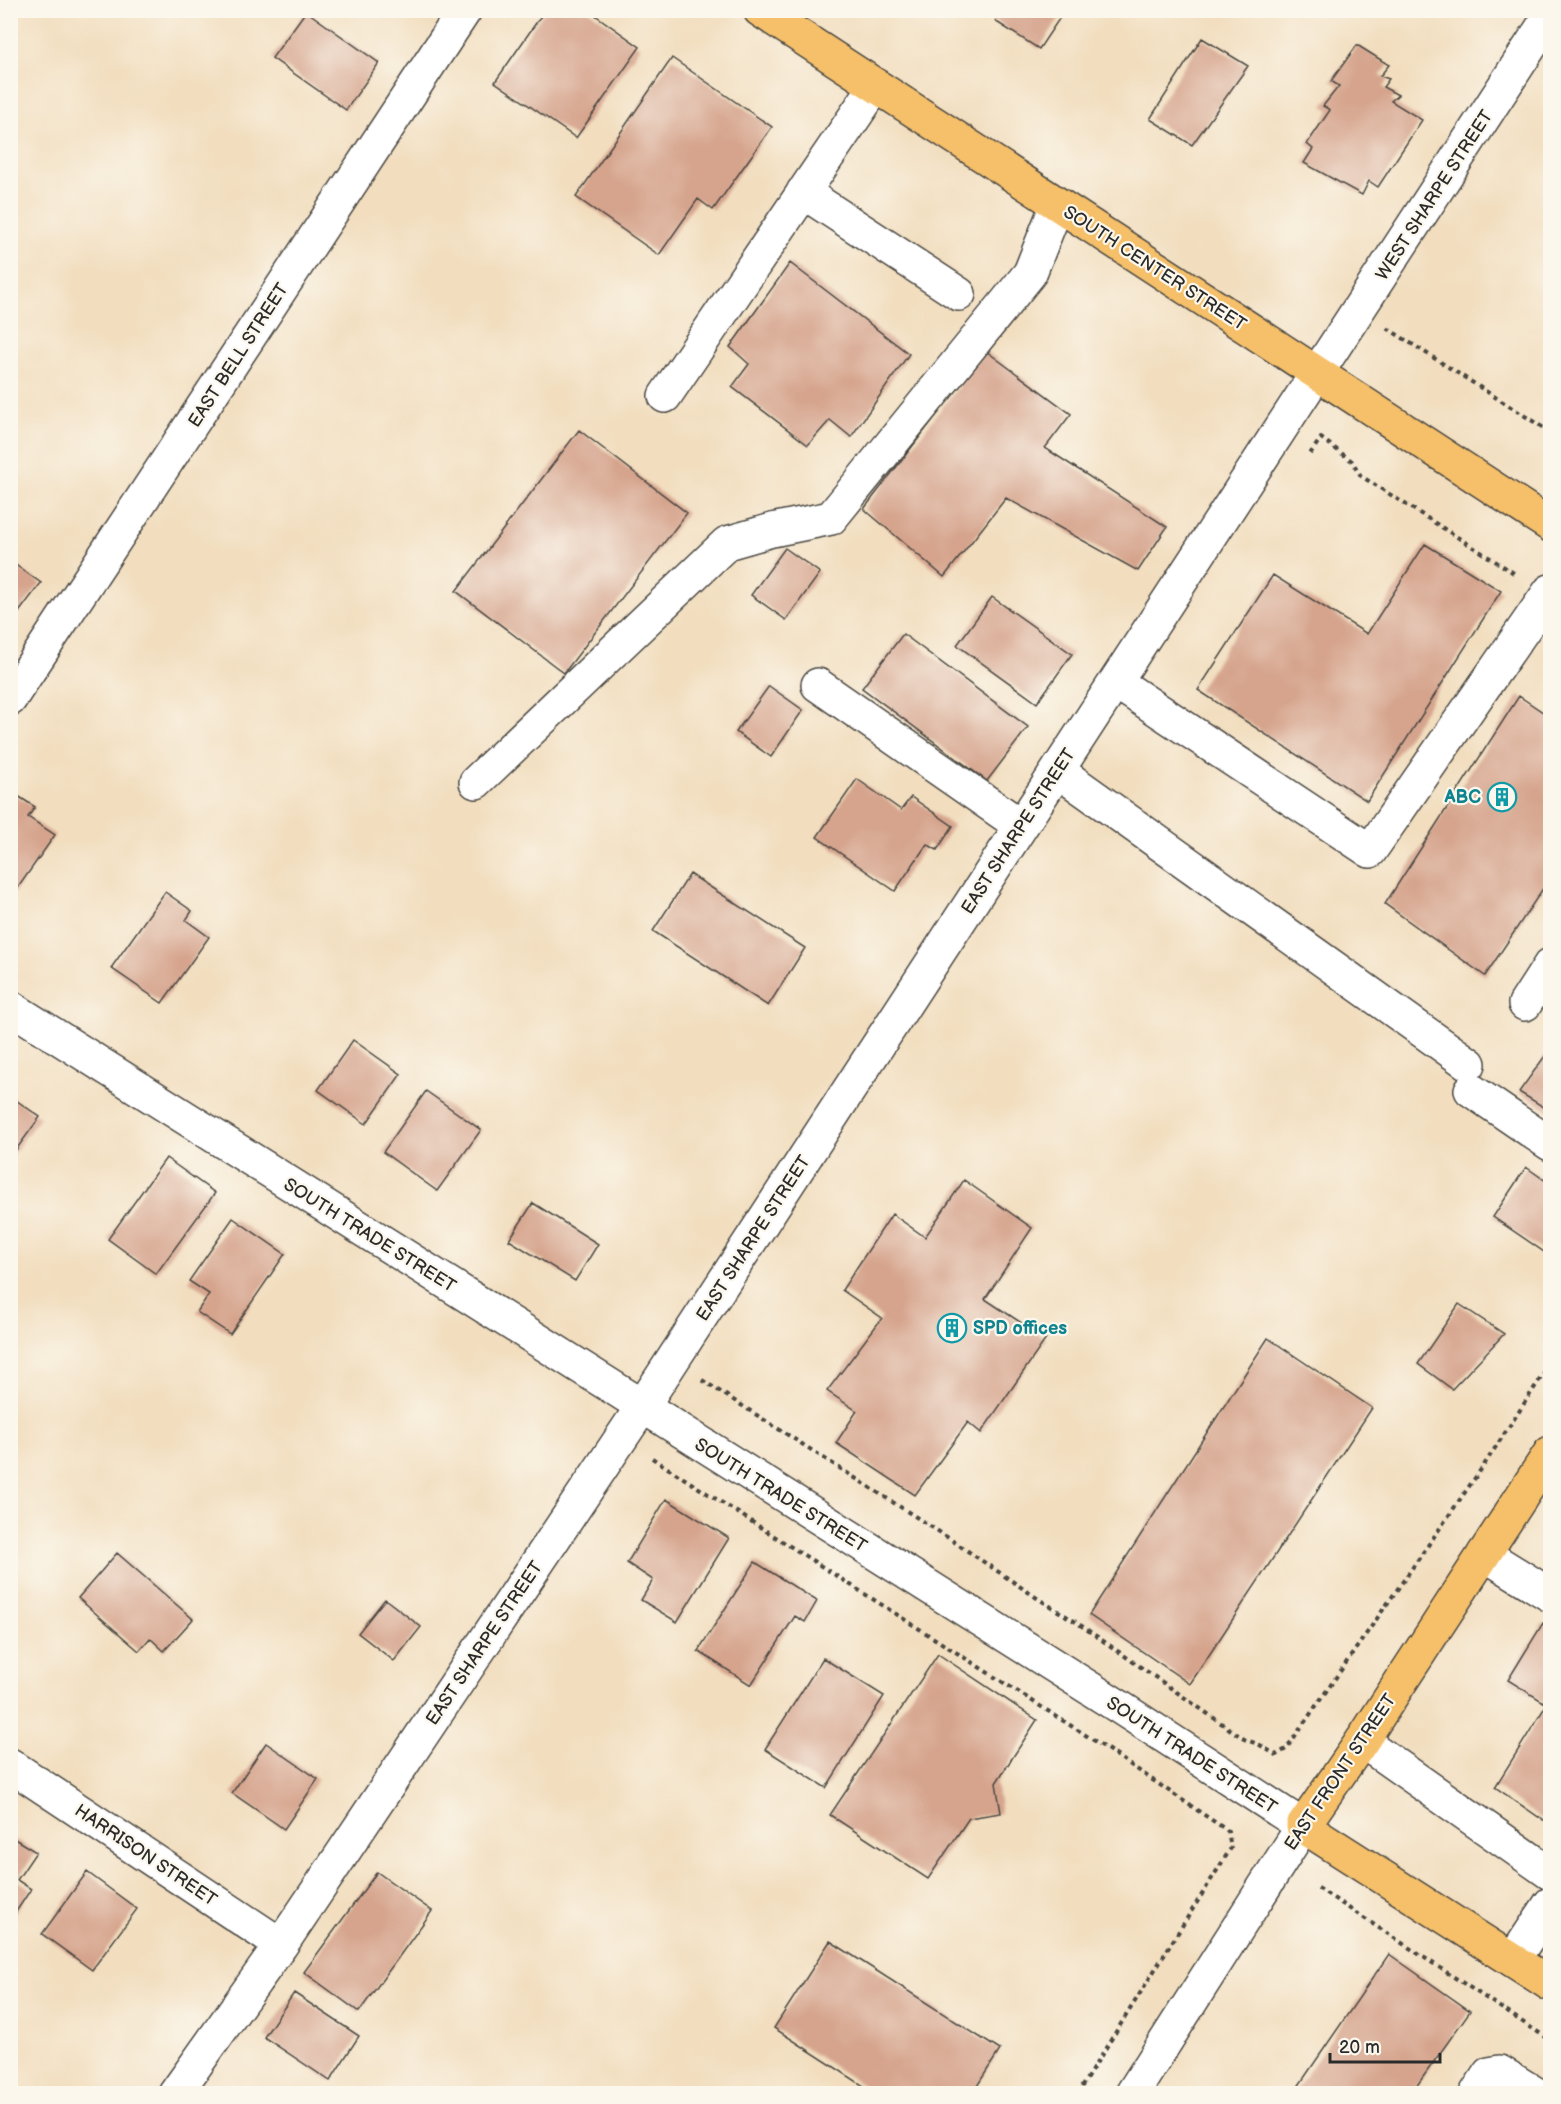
<svg xmlns="http://www.w3.org/2000/svg" width="1561" height="2104" font-family="'Balsamiq Sans',sans-serif">
  <style>
    .building { fill: #d6a48d }
    .lines { fill: none; stroke-linecap: round; stroke-linejoin: round }
    .minor-casing { stroke: #494641; stroke-width: 36 }
    .major-casing { stroke: #494641; stroke-width: 36 }
    .path { stroke: #494641; stroke-width: 4; stroke-dasharray: 4.5 4.5; stroke-linecap: butt }
    .minor { stroke: #fff; stroke-width: 33 }
    .major { stroke: #f6c06b; stroke-width: 33 }
    .labels { text-anchor: middle; stroke-width: 4.5; stroke-linejoin: round; paint-order: stroke }
    .street-label { font-size: 18px; fill: #2b2b2b; stroke: #fbf7ec }
    .culture-label { font-size: 18px; font-weight: bold; fill: #0d838f; stroke: #fbf7ec; text-anchor: end }
  </style>
  <rect width="100%" height="100%" fill="#fbf7ec"/>
  <filter id="ink" filterUnits="userSpaceOnUse"><feTurbulence type="fractalNoise" baseFrequency=".0167" numOctaves="2"/><feDisplacementMap in="SourceGraphic" scale="12" xChannelSelector="R" yChannelSelector="G"/><feConvolveMatrix kernelMatrix="1 2 1 2 8 2 1 2 1" color-interpolation-filters="sRGB"/></filter>
  <filter id="wash" filterUnits="userSpaceOnUse"><feTurbulence type="fractalNoise" baseFrequency=".008" numOctaves="4" result="noise"/><feDisplacementMap in="SourceGraphic" scale="24" xChannelSelector="R" yChannelSelector="G"/><feGaussianBlur stdDeviation="1.35" result="paint"/><feColorMatrix in="noise" values="0 0 0 0 0 0 0 0 0 0 0 0 0 0 0 0 0 1.4 0 .05"/><feComposite in="paint" operator="in"/></filter>
  <g filter="url(#wash)">
    <rect width="100%" height="100%" fill="#f2debf"/>
    <g id="blocks">
      <path class="building" d="M545,10h43l52,37 -64,91 -81,-56z
        M990,10h75l-26,39 -44,-28 4,-4z
        M306,11l73,52 -33,47 -74,-52z
        M1202,38l46,28 -56,79 -42,-26z
        M1357,45l32,20 -9,11 9,3 -6,8 15,8 -7,6 31,19 -44,67 -9,-6 -7,14 -58,-32 9,-14 -6,-5 23,-34 -7,-4 16,-20 -8,-5z
        M672,58l100,69 -59,83 -15,-11 -39,56 -83,-58z
        M790,263l119,91 -58,83 -21,-17 -22,25 -76,-58 17,-23 -19,-17z
        M986,351l85,63 -26,34 122,79 -29,44 -132,-73 -62,79 -80,-68z
        M579,430l108,83 -123,160 -108,-82z
        M1425,544l76,47 -134,210 -169,-111 75,-115 94,59z
        M785,548l35,25 -34,47 -35,-25z
        M10,561l31,22 -31,41z
        M992,597l80,57 -35,49 -80,-58z
        M903,634l125,93 -41,54 -125,-93z
        M769,686l34,24 -32,47 -35,-25z
        M1519,696l31,21v161l-65,98 -100,-72z
        M857,779l44,31 10,-13 42,29 -16,24 -10,-6 -32,47 -78,-54z
        M15,794l20,13 -7,10 27,18 -45,64v-99z
        M690,874l115,74 -37,58 -115,-75z
        M165,892l27,19 -6,9 23,17 -47,66 -51,-35z
        M353,1040l48,34 -35,50 -48,-34z
        M1550,1049v62l-31,-19z
        M426,1091l55,39 -44,61 -54,-39z
        M10,1096l30,21 -30,41z
        M166,1158l49,35 -59,81 -48,-35z
        M1526,1167l24,17v72l-57,-39z
        M964,1180l68,48 -47,71 61,40 -65,94 -13,-11 -53,73 -79,-52 21,-32 -30,-20 55,-73 -40,-28 50,-76 33,23z
        M533,1203l65,41 -23,37 -66,-41z
        M233,1218l52,36 -55,80 -33,-22 12,-18 -20,-13z
        M1459,1304l45,30 -52,55 -34,-25z
        M1268,1338l104,70 -182,276 -101,-69z
        M666,1499l63,39 -52,84 -36,-22 12,-20 -26,-17z
        M117,1553l76,66 -29,32 -14,-13 -11,13 -61,-53z
        M755,1562l62,39 -12,21 -10,-6 -44,69 -53,-34z
        M385,1599l36,28 -27,34 -36,-28z
        M1543,1623l7,5v197l-55,-38 52,-83 -39,-24z
        M938,1654l99,66 -41,63 5,30 -32,5 -41,61 -98,-64z
        M823,1658l61,38 -58,92 -61,-39z
        M266,1743l52,36 -34,50 -52,-36z
        M13,1838l23,14 -19,28 14,9 -21,32v-80z
        M87,1872l50,37 -45,61 -50,-36z
        M377,1872l55,39 -73,101 -55,-40z
        M830,1941l170,109 -28,44h-96l-102,-66z
        M1389,1954l81,57 -59,83h-118z
        M294,1993l65,43 -29,45 -66,-44z"/>
    </g>
  </g>
  <g filter="url(#ink)">
    <use href="#blocks" fill-opacity="0" stroke="#494641" stroke-width="1.5"/>
    <g class="lines">
      <g class="minor-casing">
        <path id="minor" d="M803,192l156,102
          M665,396l210,-309
          M1116,682l254,169 180,-260
          M818,685l203,141
          M10,699l455,-689
          M1058,771l411,293
          M476,782l251,-239 45,-13 59,-12 199,-245 27,-68
          M1525,1004l25,-39
          M10,1007l1111,701 182,118 -171,268
          M1471,1090l79,54
          M1484,1554l66,41
          M1362,1741l188,132
          M10,1765l271,180
          M1513,1960l37,-56
          M175,2094l106,-149 361,-538 908,-1391
          M1476,2094l13,-20 11,-2 36,22"/>
      </g>
      <g class="major-casing">
        <path id="major" d="M760,10l790,515
          M1550,1453l-188,288 -59,85 247,158"/>
      </g>
      <path class="path" d="M1387,328l163,104
        M1310,454l11,-16 31,23 9,15 156,99
        M702,1380l239,153 96,65 39,24 168,117 16,6 16,10 10,-6 198,-284 66,-101
        M652,1458l446,285 130,88 3,17 -154,246
        M1318,1888l232,152"/>
      <use href="#minor" class="minor"/>
      <use href="#major" class="major"/>
    </g>
  </g>
  <defs>
    <g id="building-ring" transform="scale(1.5)"><circle r="9.5" fill="#fbf7ec" stroke="#0f9aa8" stroke-width="1.5"/><path d="M-4-6H4V6H1V3H-1V6H-4ZM-2.5-4.3h1.7v1.8h-1.7ZM.8-4.3h1.7v1.8H.8ZM-2.5-1h1.7V.8h-1.7ZM.8-1h1.7V.8H.8Z" fill="#0f9aa8"/></g>
  </defs>
  <g fill-rule="evenodd">
    <use href="#building-ring" x="1502" y="797"/>
    <use href="#building-ring" x="952" y="1328"/>
  </g>
  <g class="labels">
    <g class="street-label">
      <text transform="translate(1434 195) rotate(-57)" y="6">WEST SHARPE STREET</text>
      <text transform="translate(1155 268) rotate(33)" y="6">SOUTH CENTER STREET</text>
      <text transform="translate(238 355) rotate(-57)" y="6">EAST BELL STREET</text>
      <text transform="translate(1018 831) rotate(-57)" y="6">EAST SHARPE STREET</text>
      <text transform="translate(370 1235) rotate(32)" y="6">SOUTH TRADE STREET</text>
      <text transform="translate(753 1238) rotate(-57)" y="6">EAST SHARPE STREET</text>
      <text transform="translate(781 1495) rotate(32)" y="6">SOUTH TRADE STREET</text>
      <text transform="translate(484 1643) rotate(-56)" y="6">EAST SHARPE STREET</text>
      <text transform="translate(1192 1755) rotate(33)" y="6">SOUTH TRADE STREET</text>
      <text transform="translate(1340 1772) rotate(-56)" y="6">EAST FRONT STREET</text>
      <text transform="translate(146 1855) rotate(34)" y="6">HARRISON STREET</text>
    </g>
    <g class="culture-label">
      <text x="1481" y="803">ABC</text>
      <text x="973" y="1334" text-anchor="start">SPD offices</text>
    </g>
  </g>
  <rect width="1561" height="2104" fill="none" stroke="#fbf7ec" stroke-width="36"/>
  <path d="M1330 2053v9h110v-9" fill="none" stroke="#2b2b2b" stroke-width="3"/>
  <text x="1339" y="2053" font-size="18" fill="#2b2b2b" stroke="#fbf7ec" stroke-width="4.5" paint-order="stroke">20 m</text>
</svg>
